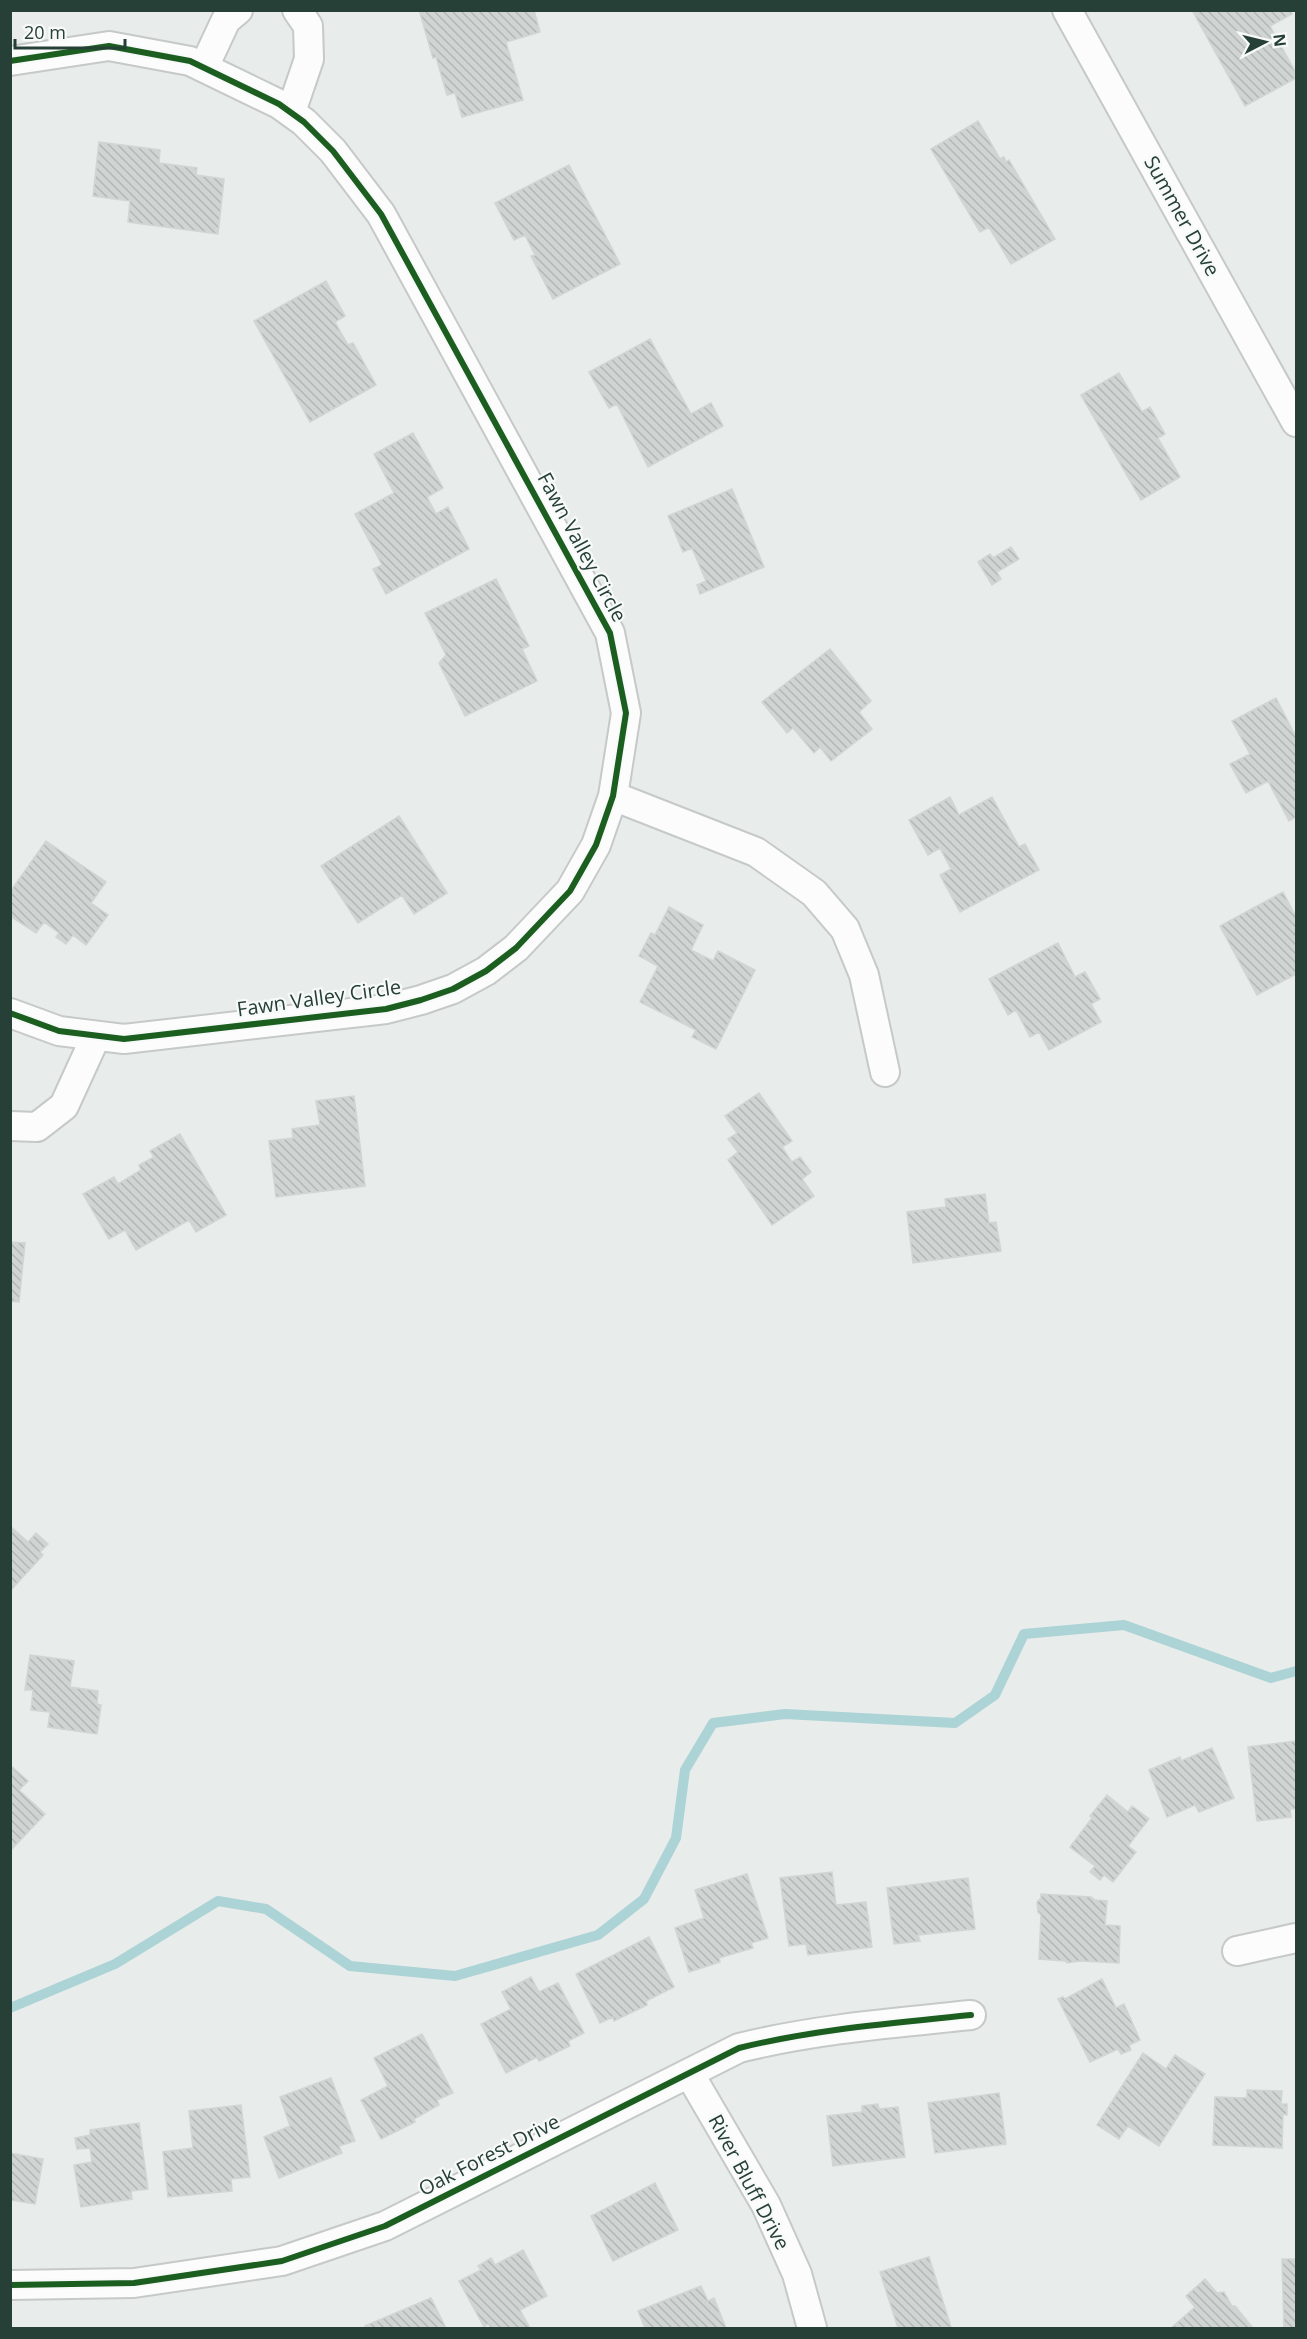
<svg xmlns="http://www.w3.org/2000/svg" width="1307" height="2339" font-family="'Open Sans',sans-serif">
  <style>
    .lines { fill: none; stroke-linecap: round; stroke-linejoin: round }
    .stream { stroke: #acd3d6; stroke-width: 10 }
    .building { fill: url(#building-back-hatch); stroke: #d1d5d3; stroke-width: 1.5 }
    .street-casing { stroke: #c5c9c7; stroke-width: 32 }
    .street { stroke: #fcfcfc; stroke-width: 28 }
    .cycleway-casing { stroke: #f7faf8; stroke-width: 10 }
    .cycleway { stroke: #1b5e20; stroke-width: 6 }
    .labels { text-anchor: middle; stroke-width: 4.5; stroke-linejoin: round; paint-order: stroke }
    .street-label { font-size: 20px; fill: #263f37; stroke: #f7faf8 }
  </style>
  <defs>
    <pattern id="building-back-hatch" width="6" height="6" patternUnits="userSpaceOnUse" patternTransform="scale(1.5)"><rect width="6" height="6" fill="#d0d5d3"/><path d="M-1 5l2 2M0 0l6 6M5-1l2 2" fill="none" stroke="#b2b8b6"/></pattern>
  </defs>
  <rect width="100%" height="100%" fill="#e8ecea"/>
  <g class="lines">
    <path class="stream" d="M10,2008l105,-44 103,-63 48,8 84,57 105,10 143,-41 46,-36 32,-61 9,-68 28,-47 72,-9 170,9 40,-28 29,-61 100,-9 147,53 25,-7"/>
  </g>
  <path class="building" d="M419,10h115l6,22 -34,10 17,58 -61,17 -7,-24 -8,2 -11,-38 -3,1z
    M1192,10h98l2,4 -22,12 26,47v5l-51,28z
    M978,121l22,38 4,-2 2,5 3,-2 46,79 -44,25 -22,-37 -9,5 -49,-83z
    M99,142l61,8 -1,13 38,5 -1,7 28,4 -6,55 -90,-12 2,-21 -37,-5z
    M569,165l51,99 -67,35 -22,-43 4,-1 -10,-20 -11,5 -19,-37z
    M326,281l19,35 -10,6 13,23 5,-2 23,42 -66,37 -56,-101z
    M650,339l41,75 20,-11 12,23 -75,41 -31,-63 -8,4 -20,-36z
    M1119,373l23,39 8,-5 15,27 -7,4 22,39 -39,23 -60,-105z
    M413,433l30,55 -16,9 9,17 12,-7 21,42 -83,45 -13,-25 9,-4 -27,-51 39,-21 -20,-39z
    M732,489l32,78 -64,27 -3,-9 9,-4 -14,-33 -9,4 -15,-36z
    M1011,547l8,12 -22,13 4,7 -9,6 -14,-23 12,-8 3,4z
    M496,579l33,67 -7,3 15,32 -72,35 -26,-53 7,-8 -21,-42z
    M830,649l41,52 -12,11 13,17 -41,32 -11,-14 -6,6 -21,-25 -6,5 -25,-31z
    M1276,698l20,39v80l-7,4 -21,-40 -22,12 -16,-29 20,-10 -18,-33z
    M950,797l9,18 33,-18 27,50 6,-3 14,26 -79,42 -20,-37 11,-6 -11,-21 -12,7 -19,-35z
    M399,816l48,77 -33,21 -12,-19 -44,28 -37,-57z
    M46,841l60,41 -15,21 17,12 -22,30 -13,-10 -7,9 -10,-7 3,-4 -15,-11 -8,11 -26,-17v-24z
    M1283,892l13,25v57l-39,21 -37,-69z
    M669,907l34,18 -12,25 22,11 5,-10 37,19 -39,79 -24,-12 4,-7 -56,-28 18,-36 -19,-10 12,-23 4,2z
    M1058,943l17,34 10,-5 15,27 -9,5 10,18 -52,28 -10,-18 -9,5 -14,-27 -8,5 -19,-36z
    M759,1093l33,48 -10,6 10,15 8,-5 11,15 -9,7 12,17 -42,29 -44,-65 10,-8 -10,-13 9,-6 -12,-17z
    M354,1096l11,90 -89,11 -7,-56 24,-3 -1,-9 28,-4 -4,-24z
    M180,1134l46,81 -30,17 -7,-12 -53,30 -11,-20 -16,9 -26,-45 31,-17 4,7 23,-14 -2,-5 15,-8 -4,-6z
    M985,1194l4,29 7,-1 5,29 -88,12 -6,-51 39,-5 -1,-8z
    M10,1242l15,1 -6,59 -9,-1z
    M10,1526l18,16 8,-9 12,11 -8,8 3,3 -31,34 -2,-2z
    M30,1655l44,6 -4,26 28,4 -1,13 4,1 -4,29 -49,-7 2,-15 -19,-2 2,-20h-8z
    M1296,1741v68h-6l1,8 -34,4 -9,-74z
    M1212,1748l22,50 -35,14 -4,-7 -28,12 -18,-47 31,-13 1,4z
    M10,1765l18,16 -9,9 26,24 -35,37z
    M1107,1795l21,17 4,-6 17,13 -21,27 8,6 -23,30 -9,-7 -4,5 -10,-8 5,-6 -25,-19 22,-29 -2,-2z
    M832,1872l4,33 30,-3 6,45 -64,8 -2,-11 -17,2 -9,-68z
    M747,1874l21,64 -17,5 2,5 -34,10 1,4 -31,10 -14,-44 29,-10 -9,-28z
    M968,1878l7,51 -57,6 2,6 -26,3 -7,-56z
    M1041,1894l50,3 4,3 12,1 -2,24 15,1 -1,37 -39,-2 -13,2 -2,-2 -26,-2 2,-44 -3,-3 -1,-10 4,-4z
    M649,1937l25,50 -28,14 1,4 -33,16 -1,-4 -13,6 -24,-49z
    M531,1977l8,15 19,-9 26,50 -16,8 2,5 -31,15 -2,-4 -31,16 -25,-49 30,-15 -9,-17z
    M1102,1979l14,29 8,-4 16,36 -11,5 2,5 -10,4 -3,-5 -28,13 -32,-63 5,-2 2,2z
    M422,2034l31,59 -16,7 2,5 -25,14 1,3 -34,17 -20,-39 27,-14 -14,-28z
    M1143,2053l23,16 9,-14 30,19 -46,72 -31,-20 -9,13 -22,-14z
    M331,2078l24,63 -16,5 3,7 -63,25 -15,-41 26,-11 -10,-29z
    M1247,2090l35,1 -1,13h6v11l-4,-1 -1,34 -69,-3 2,-48 32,1z
    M999,2093l7,51 -71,9 -7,-50z
    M878,2104l1,5 19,-2 7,50 -72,9 -6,-50 35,-4v-6z
    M241,2105l9,72 -19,2 1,12 -64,6 -5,-45 30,-4 -4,-37z
    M139,2123l9,66 -17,2 1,8 -51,8 -7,-42 18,-3 -2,-14 -13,1 -2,-11 15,-3v-5z
    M10,2153l33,6 -8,45 -24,-4 -1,2z
    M655,2183l23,47 -65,31 -22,-45z
    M523,2250l24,46 -27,14 10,18h-39l-3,-4 -4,3 -25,-46 22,-11 -3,-4 13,-8 4,7z
    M929,2257l22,70 -53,1 -18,-56z
    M1282,2259h14v69h-12z
    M1205,2279l12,14 7,-1 8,14h3l18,22h-82l24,-21 -9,-11z
    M701,2286l7,15 6,-3 12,30h-81l-7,-17z
    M431,2298l15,30h-80l-1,-2z"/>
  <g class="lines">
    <g class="street-casing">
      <path id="street" d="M1067,10l229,412
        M10,61l99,-15 81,15 89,43 25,18 29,29 48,63 229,419 16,80 -13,83 -17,49 -26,46 -54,57 -30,23 -33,18 -32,11 -35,9 -262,30 -65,-8 -49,-18
        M204,67l22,-47 12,-10
        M291,112l18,-53 -1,-33 -11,-16
        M613,796l143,56 58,41 31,36 19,46 21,97
        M10,1126l27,1 27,-21 32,-70
        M1237,1951l59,-13
        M689,2073l77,132 31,69 15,54
        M10,2285l124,-2 148,-22 103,-35 354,-178c77,-19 155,-25 232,-33"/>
    </g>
    <use href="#street" class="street"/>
    <g class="cycleway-casing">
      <path id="cycleway" d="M10,61l99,-15 81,15 89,43 25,18 29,29 48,63 229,419 16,80 -13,83 -17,49 -26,46 -54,57 -30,23 -33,18 -32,11 -35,9 -262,30 -65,-8 -49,-18
        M10,2285l124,-2 148,-22 103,-35 354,-178c77,-19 155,-25 232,-33"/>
    </g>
    <use href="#cycleway" class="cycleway"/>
  </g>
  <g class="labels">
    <g class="street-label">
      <text transform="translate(1182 216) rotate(61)" y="7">Summer Drive</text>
      <text transform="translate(582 547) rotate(62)" y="7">Fawn Valley Circle</text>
      <text transform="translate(319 998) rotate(-8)" y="7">Fawn Valley Circle</text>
      <text transform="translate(489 2155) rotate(-27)" y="7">Oak Forest Drive</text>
      <text transform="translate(749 2182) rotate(62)" y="7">River Bluff Drive</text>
    </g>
  </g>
  <rect width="1307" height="2339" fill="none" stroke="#263f37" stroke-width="24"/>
  <g transform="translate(1265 42) rotate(83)" stroke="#f7faf8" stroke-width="4.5" paint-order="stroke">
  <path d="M0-4.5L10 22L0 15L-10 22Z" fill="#263f37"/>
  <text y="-9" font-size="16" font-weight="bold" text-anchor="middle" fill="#263f37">N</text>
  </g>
  <path d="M15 39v9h110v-9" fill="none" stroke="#263f37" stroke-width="3"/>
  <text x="24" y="39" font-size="18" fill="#263f37" stroke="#f7faf8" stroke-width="4.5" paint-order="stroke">20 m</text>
</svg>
